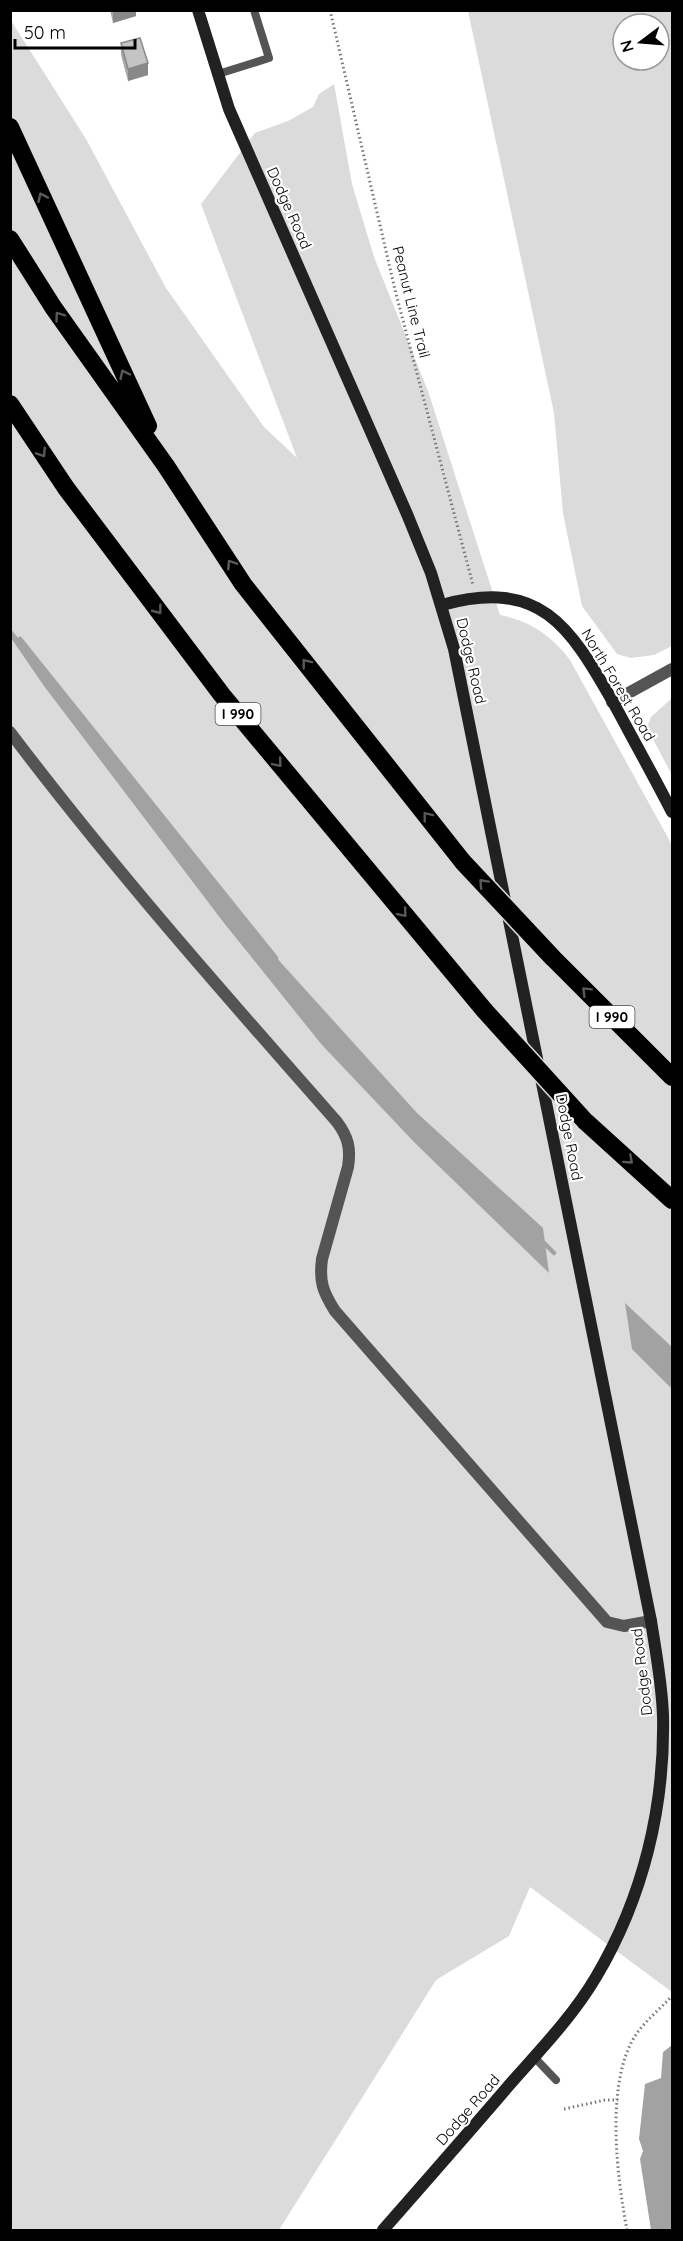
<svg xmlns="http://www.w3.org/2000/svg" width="683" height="2241" font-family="Quicksand,sans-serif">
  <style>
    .green { fill: #dbdbdb; fill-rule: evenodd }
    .water { fill: #a2a2a2 }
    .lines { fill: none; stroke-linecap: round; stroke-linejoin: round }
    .stream { stroke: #a2a2a2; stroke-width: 4.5 }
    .highway-casing { stroke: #dbdbdb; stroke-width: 21 }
    .path { stroke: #767676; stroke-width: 3; stroke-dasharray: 1.5 3; stroke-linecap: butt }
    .lane { stroke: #545454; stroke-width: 8 }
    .street { stroke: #545454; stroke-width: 12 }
    .secondary { stroke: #212121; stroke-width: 12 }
    .highway { stroke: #000; stroke-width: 18 }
    .highway-bridge-casing { stroke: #dbdbdb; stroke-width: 21; stroke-linecap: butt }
    .highway-bridge { stroke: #000; stroke-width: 18 }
    .wall { fill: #a9a9a9 }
    .shaded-wall { fill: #898989 }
    .building { fill: #c4c4c4; stroke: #898989; stroke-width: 1.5 }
    .oneway { stroke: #595959 }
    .labels { text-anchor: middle; stroke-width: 4.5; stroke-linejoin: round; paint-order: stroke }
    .shield { fill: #fff; stroke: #4c4c4c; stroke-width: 1.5 }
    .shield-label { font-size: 14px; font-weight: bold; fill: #000 }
    .street-label { font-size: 15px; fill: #000; stroke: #fff }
  </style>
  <rect width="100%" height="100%" fill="#fff"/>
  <path class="green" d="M468,11h204v635l-18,9 -23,3 -14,-4 -35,-48 -19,-93 -9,-100zM623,24h36v36h-36z
    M10,19l76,120 80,149 98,139 33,31 -96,-254 54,-71 33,-12 25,-14 6,-13 15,-10 18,100 22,73 54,134 72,224c30,6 52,21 70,45l102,185v1147l-142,-105 -21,49 -73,44 -157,250h-268z
    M672,698v77l-25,-47 4,-11z"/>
  <path class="water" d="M10,628l264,327 143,158 126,115 6,45 -134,-130 -93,-98 -98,-122 -180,-237 -33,-48z
    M625,1303l47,44v42l-40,-40z
    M672,2045v185h-21l-11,-71 3,-8 -4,-12 6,-55 16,-6 2,-26z"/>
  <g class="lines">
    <path class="stream" d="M20,639l256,319
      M542,1241l12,12"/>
    <g class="highway-casing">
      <path id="highway" d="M10,127l138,299
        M10,239l43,68 113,159 77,118 220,278
        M10,404l56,84 156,207 263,316
        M552,957l120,120
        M585,1121l87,79"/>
    </g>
    <path class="path" d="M330,10l66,284 77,291
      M564,2109l41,-9h13
      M627,2230c-10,-53 -22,-146 8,-194 10,-15 25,-27 37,-40"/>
    <path class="lane" d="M218,74l51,-16 -15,-48
      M534,2057l22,23"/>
    <path class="street" d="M612,702l60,-33
      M10,732c102,135 215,263 327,390 11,15 14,26 11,45l-26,92c-3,23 1,33 13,52l272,311 17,4 27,-5"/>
    <path class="secondary" d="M198,10l31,99 178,405 24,59 23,76 197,972c5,32 11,63 12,95 2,91 -20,182 -67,261 -23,39 -55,72 -85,106 -42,49 -85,98 -128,147
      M442,605c98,-27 127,20 171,97 20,37 40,73 59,110"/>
    <use href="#highway" class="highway"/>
    <g class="highway-bridge-casing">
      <path id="highway-bridge" d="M463,862l89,95
        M485,1011l100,110"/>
    </g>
    <use href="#highway-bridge" class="highway-bridge"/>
  </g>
  <path class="wall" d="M110,10h26v6l-23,7z
    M121,43l27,32 -20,6 -7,-26z"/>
  <path class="shaded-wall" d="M136,10v6l-23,7v-12z
    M148,63v12l-20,6v-12z"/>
  <path class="building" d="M140,38l8,25 -20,6 -7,-26z"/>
  <defs><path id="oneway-chevron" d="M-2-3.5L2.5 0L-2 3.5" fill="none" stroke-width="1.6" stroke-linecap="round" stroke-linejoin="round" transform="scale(1.5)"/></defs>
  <g class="oneway">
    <use href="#oneway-chevron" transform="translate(42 197) rotate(-114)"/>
    <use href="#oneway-chevron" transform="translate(59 316) rotate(-126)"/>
    <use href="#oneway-chevron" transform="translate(124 374) rotate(-115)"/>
    <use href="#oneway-chevron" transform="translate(42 453) rotate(57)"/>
    <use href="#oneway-chevron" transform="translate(231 564) rotate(-123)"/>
    <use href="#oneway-chevron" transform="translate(158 610) rotate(53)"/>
    <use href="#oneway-chevron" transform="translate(306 663) rotate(-128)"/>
    <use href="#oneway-chevron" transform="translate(278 763) rotate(50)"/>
    <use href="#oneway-chevron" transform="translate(427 816) rotate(-128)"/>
    <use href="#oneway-chevron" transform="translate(483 883) rotate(-133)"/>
    <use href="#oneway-chevron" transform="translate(403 913) rotate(50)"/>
    <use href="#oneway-chevron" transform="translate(586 991) rotate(-135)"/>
    <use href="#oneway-chevron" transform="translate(629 1160) rotate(42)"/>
  </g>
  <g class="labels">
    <g class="shield">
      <rect x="215.5" y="703" width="45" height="22" rx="4.5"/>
      <rect x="589.5" y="1006" width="45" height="22" rx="4.5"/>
    </g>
    <g class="shield-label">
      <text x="238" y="719">I 990</text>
      <text x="612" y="1022">I 990</text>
    </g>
    <g class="street-label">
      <text transform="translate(289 208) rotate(66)" y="5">Dodge Road</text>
      <text transform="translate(411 302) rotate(76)" y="5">Peanut Line Trail</text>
      <text transform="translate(471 661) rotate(77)" y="5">Dodge Road</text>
      <text transform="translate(618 685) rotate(59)" y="5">North Forest Road</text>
      <text transform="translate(569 1137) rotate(79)" y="5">Dodge Road</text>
      <text transform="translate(642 1672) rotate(-97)" y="5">Dodge Road</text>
      <text transform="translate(468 2110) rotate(-49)" y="5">Dodge Road</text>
    </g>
  </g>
  <rect width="683" height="2241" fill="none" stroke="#000000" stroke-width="24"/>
  <g transform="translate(641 42) rotate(254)"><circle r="28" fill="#ffffff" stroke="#999999" stroke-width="1.5"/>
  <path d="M0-4.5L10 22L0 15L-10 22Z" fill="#000000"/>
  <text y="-9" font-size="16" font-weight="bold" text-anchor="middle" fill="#000000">N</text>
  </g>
  <path d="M15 39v9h120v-9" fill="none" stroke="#000000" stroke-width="3"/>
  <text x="24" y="39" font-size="18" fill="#000000" stroke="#ffffff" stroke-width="4.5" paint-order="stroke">50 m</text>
</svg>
